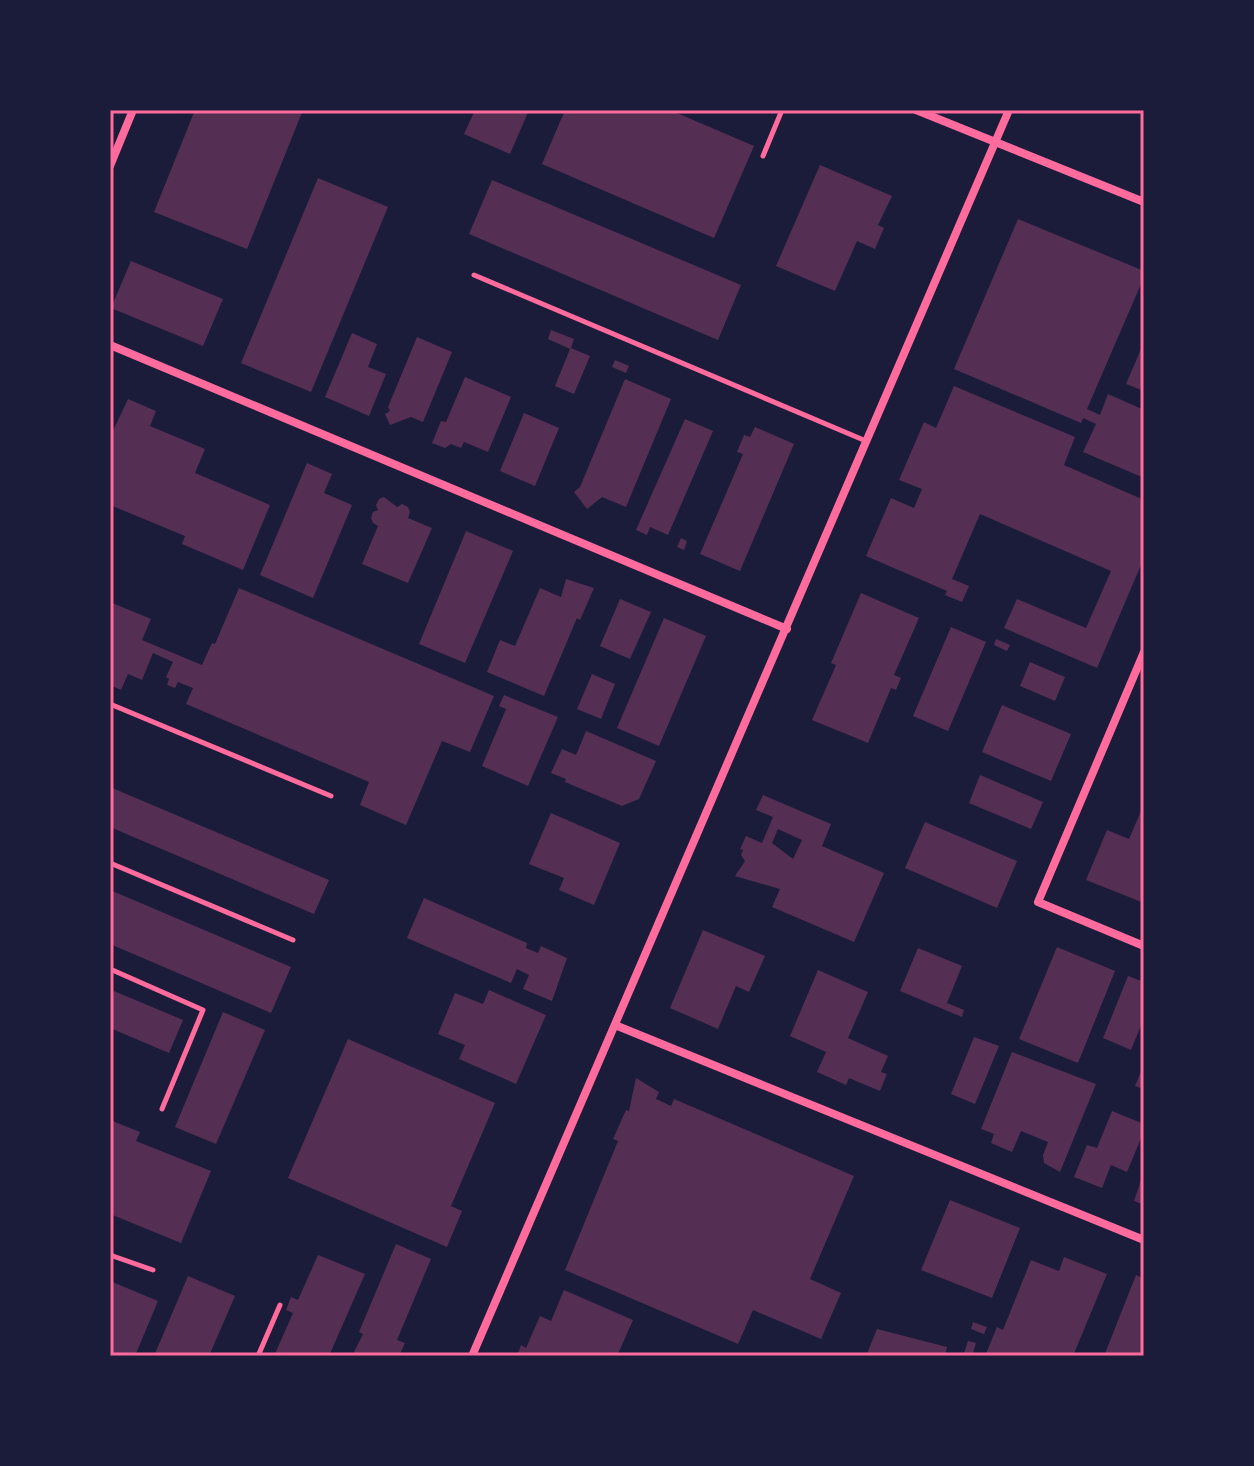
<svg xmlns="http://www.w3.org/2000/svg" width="1254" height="1466" font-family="'Source Sans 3',sans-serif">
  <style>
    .building { fill: #542f53; fill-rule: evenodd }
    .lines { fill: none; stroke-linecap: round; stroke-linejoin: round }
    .service { stroke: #ff6b9d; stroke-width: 5 }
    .minor { stroke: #ff6b9d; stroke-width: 8 }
    .neatline { fill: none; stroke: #ff6b9d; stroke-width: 3 }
  </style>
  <rect width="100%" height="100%" fill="#1b1b3a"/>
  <path class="building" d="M195,110h108l-56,139 -93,-37z
    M475,110h54l-19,44 -46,-20z
    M565,110h105l84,36 -40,92 -172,-74z
    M820,165l72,31 -14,29 6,3 -9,21 -18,-8 -22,50 -59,-25z
    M318,178l70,29 -77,185 -70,-29z
    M492,180l249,105 -23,55 -249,-106z
    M1018,219l126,52v6l-57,132 13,6 8,-21 36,16v68l-61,-26 13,-28 -13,-6 -2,5 -127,-54z
    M131,261l92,38 -20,47 -92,-38z
    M551,330l23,9 -3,9 19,8 -16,38 -19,-8 15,-37 -22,-10z
    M352,333l25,11 -9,23 18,7 -17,42 -44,-19z
    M417,337l35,15 -29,70 -12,-5 -21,8 -5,-11 5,-3 -2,-4z
    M1144,342v49l-18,-7z
    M615,360l14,6 -3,7 -14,-6z
    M465,377l46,20 -23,55 -24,-10 -3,6 -10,-4 -6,4 -13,-5 9,-22 5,1z
    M625,379l46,20 -45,108 -24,-10 -15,12 -13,-17 6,-5z
    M954,386l121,51 -11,28 80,35v58l-47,110 -93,-40 13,-29 69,29 25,-57 -131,-57 -28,65 17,7 -7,16 -17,-7 2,-4 -81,-35 25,-58 23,10 8,-19 -23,-9 25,-58 12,6z
    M128,399l28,12 -6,15 55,23 -10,24 75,32 -27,65 -61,-26 3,-8 -75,-31v-68z
    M524,413l35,15 -24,58 -35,-15z
    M685,419l28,12 -45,104 -18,-8 -3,8 -11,-5z
    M755,427l39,17 -54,127 -40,-17 43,-100 -6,-2 7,-17 6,2z
    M307,463l25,11 -8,19 28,12 -39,93 -53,-23z
    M384,497l13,10 5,-3 6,3 2,5 -2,6 24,10 -24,55 -46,-19 16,-38 -5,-3 -2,-5 2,-6 5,-2 -2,-5 3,-6z
    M466,531l47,20 -48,112 -46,-19z
    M681,538l6,3 -3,9 -7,-3z
    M566,579l28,9 -14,32 -3,-2 -33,78 -57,-24 13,-32 15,6 25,-58 21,9z
    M239,588l255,108 -24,56 -28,-11 -36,84 -46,-20 9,-23 -183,-78 7,-16 -15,-6 -3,6 -8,-3 2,-6 -3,-2 7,-15 -20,-9 -11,27 -14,-6 -7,16 -11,-5v-83l41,17 -9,21 60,25 10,-22 3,1z
    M861,593l58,25 -25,57 7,3 -5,12 -5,-2 -23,55 -56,-23 24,-55 -5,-2z
    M620,599l31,13 -21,47 -30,-13z
    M664,618l42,18 -47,110 -42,-18z
    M951,627l35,15 -38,89 -35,-15z
    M996,639l14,6 -3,6 -13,-6z
    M1030,662l35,15 -10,24 -35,-15z
    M592,674l23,10 -14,35 -24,-10z
    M504,695l54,22 -30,69 -46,-20 24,-57 -7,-3z
    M1002,705l69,29 -20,47 -69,-29z
    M586,731l70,30 -17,38 -17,7 -57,-24 1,-3 -15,-6 11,-24 14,6z
    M980,775l63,27 -12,27 -62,-26z
    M110,787l219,93 -15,34 -204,-87z
    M763,795l68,29 -9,22 62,27 -30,69 -82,-35 8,-18 -45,-13 10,-15 -4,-6 2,-5 -3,-1 6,-13 16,7 11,-26 -17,-7zM778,829l24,11 -9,19 -21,-16z
    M1144,804v99l-58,-23 21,-50 22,9z
    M551,813l69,30 -26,62 -35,-15 5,-12 -35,-14z
    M925,822l92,39 -20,47 -92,-40z
    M110,890l181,77 -20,46 -161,-69z
    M424,898l103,45 -1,5 12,5 3,-7 26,12 -15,43 -29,-12 6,-14 -12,-6 -6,14 -104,-45z
    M703,930l62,26 -16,36 -13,-6 -18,43 -48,-21z
    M1057,947l58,24 -37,92 -59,-24z
    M918,948l44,18 -15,37 17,7 -2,7 -62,-26z
    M818,970l50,22 -20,46 40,18 -7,16 6,2 -7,17 -31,-13 -3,7 -29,-13 9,-20 -36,-16z
    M1128,976l16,6v36l-13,32 -28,-12z
    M489,990l57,25 -30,69 -57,-25 6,-14 -27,-11 17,-41 28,11z
    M114,991l69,29 -14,33 -59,-25v-28z
    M223,1012l42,18 -49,114 -41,-17z
    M974,1037l25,9 -24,58 -24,-10z
    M348,1039l147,64 -44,103 11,5 -15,36 -159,-69z
    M1012,1052l84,32 -36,88 -16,-9 -1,-8 5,-13 -27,-11 -9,21 -21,-9 3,-9 -13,-5z
    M1144,1064v25l-9,-3z
    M636,1078l23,14 -3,7 15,7 3,-7 180,77 -44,103 31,14 -20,46 -68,-29 -15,34 -173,-74 53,-129 -5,-2 13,-29 3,1z
    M1112,1111l32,13v7l-17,41 -16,-7 -9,23 -28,-11 13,-32 10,3z
    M110,1120l30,12 -4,9 75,30 -30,72 -71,-29z
    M1144,1171v34l-10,-4z
    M950,1200l70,28 -28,70 -71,-28z
    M396,1244l35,15 -34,81 8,3 -6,13h-47l11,-22 -4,-2z
    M318,1255l47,19 -36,82h-55l19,-43 -7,-3 5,-13 7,3z
    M1064,1257l43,17 -34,82h-88l12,-29 6,3 28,-70 28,11z
    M1136,1275l8,4v77h-40z
    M188,1276l47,20 -26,60h-55z
    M110,1281l48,20 -23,55h-25z
    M564,1290l69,30 -16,36h-100l4,-11 5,3 14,-32 11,5z
    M973,1322l14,5 -3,7 -13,-5z
    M877,1329l70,18 -2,9h-79z
    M968,1341l8,2 -4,13h-9z"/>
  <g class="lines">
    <path class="service" d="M763,156l19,-46
      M474,275l392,166
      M110,704l221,92
      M110,863l183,77
      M110,969l93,41 -41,99
      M110,1255l43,15
      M258,1356l22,-51"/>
    <path class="minor" d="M916,110l228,92
      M110,166l23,-56
      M110,345l677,284
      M1144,652l-106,250 106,44
      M615,1025l529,215
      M472,1356l537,-1246"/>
  </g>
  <rect width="1254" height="1466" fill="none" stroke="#1b1b3a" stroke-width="224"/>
  <rect x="112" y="112" width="1030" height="1242" class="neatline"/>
</svg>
